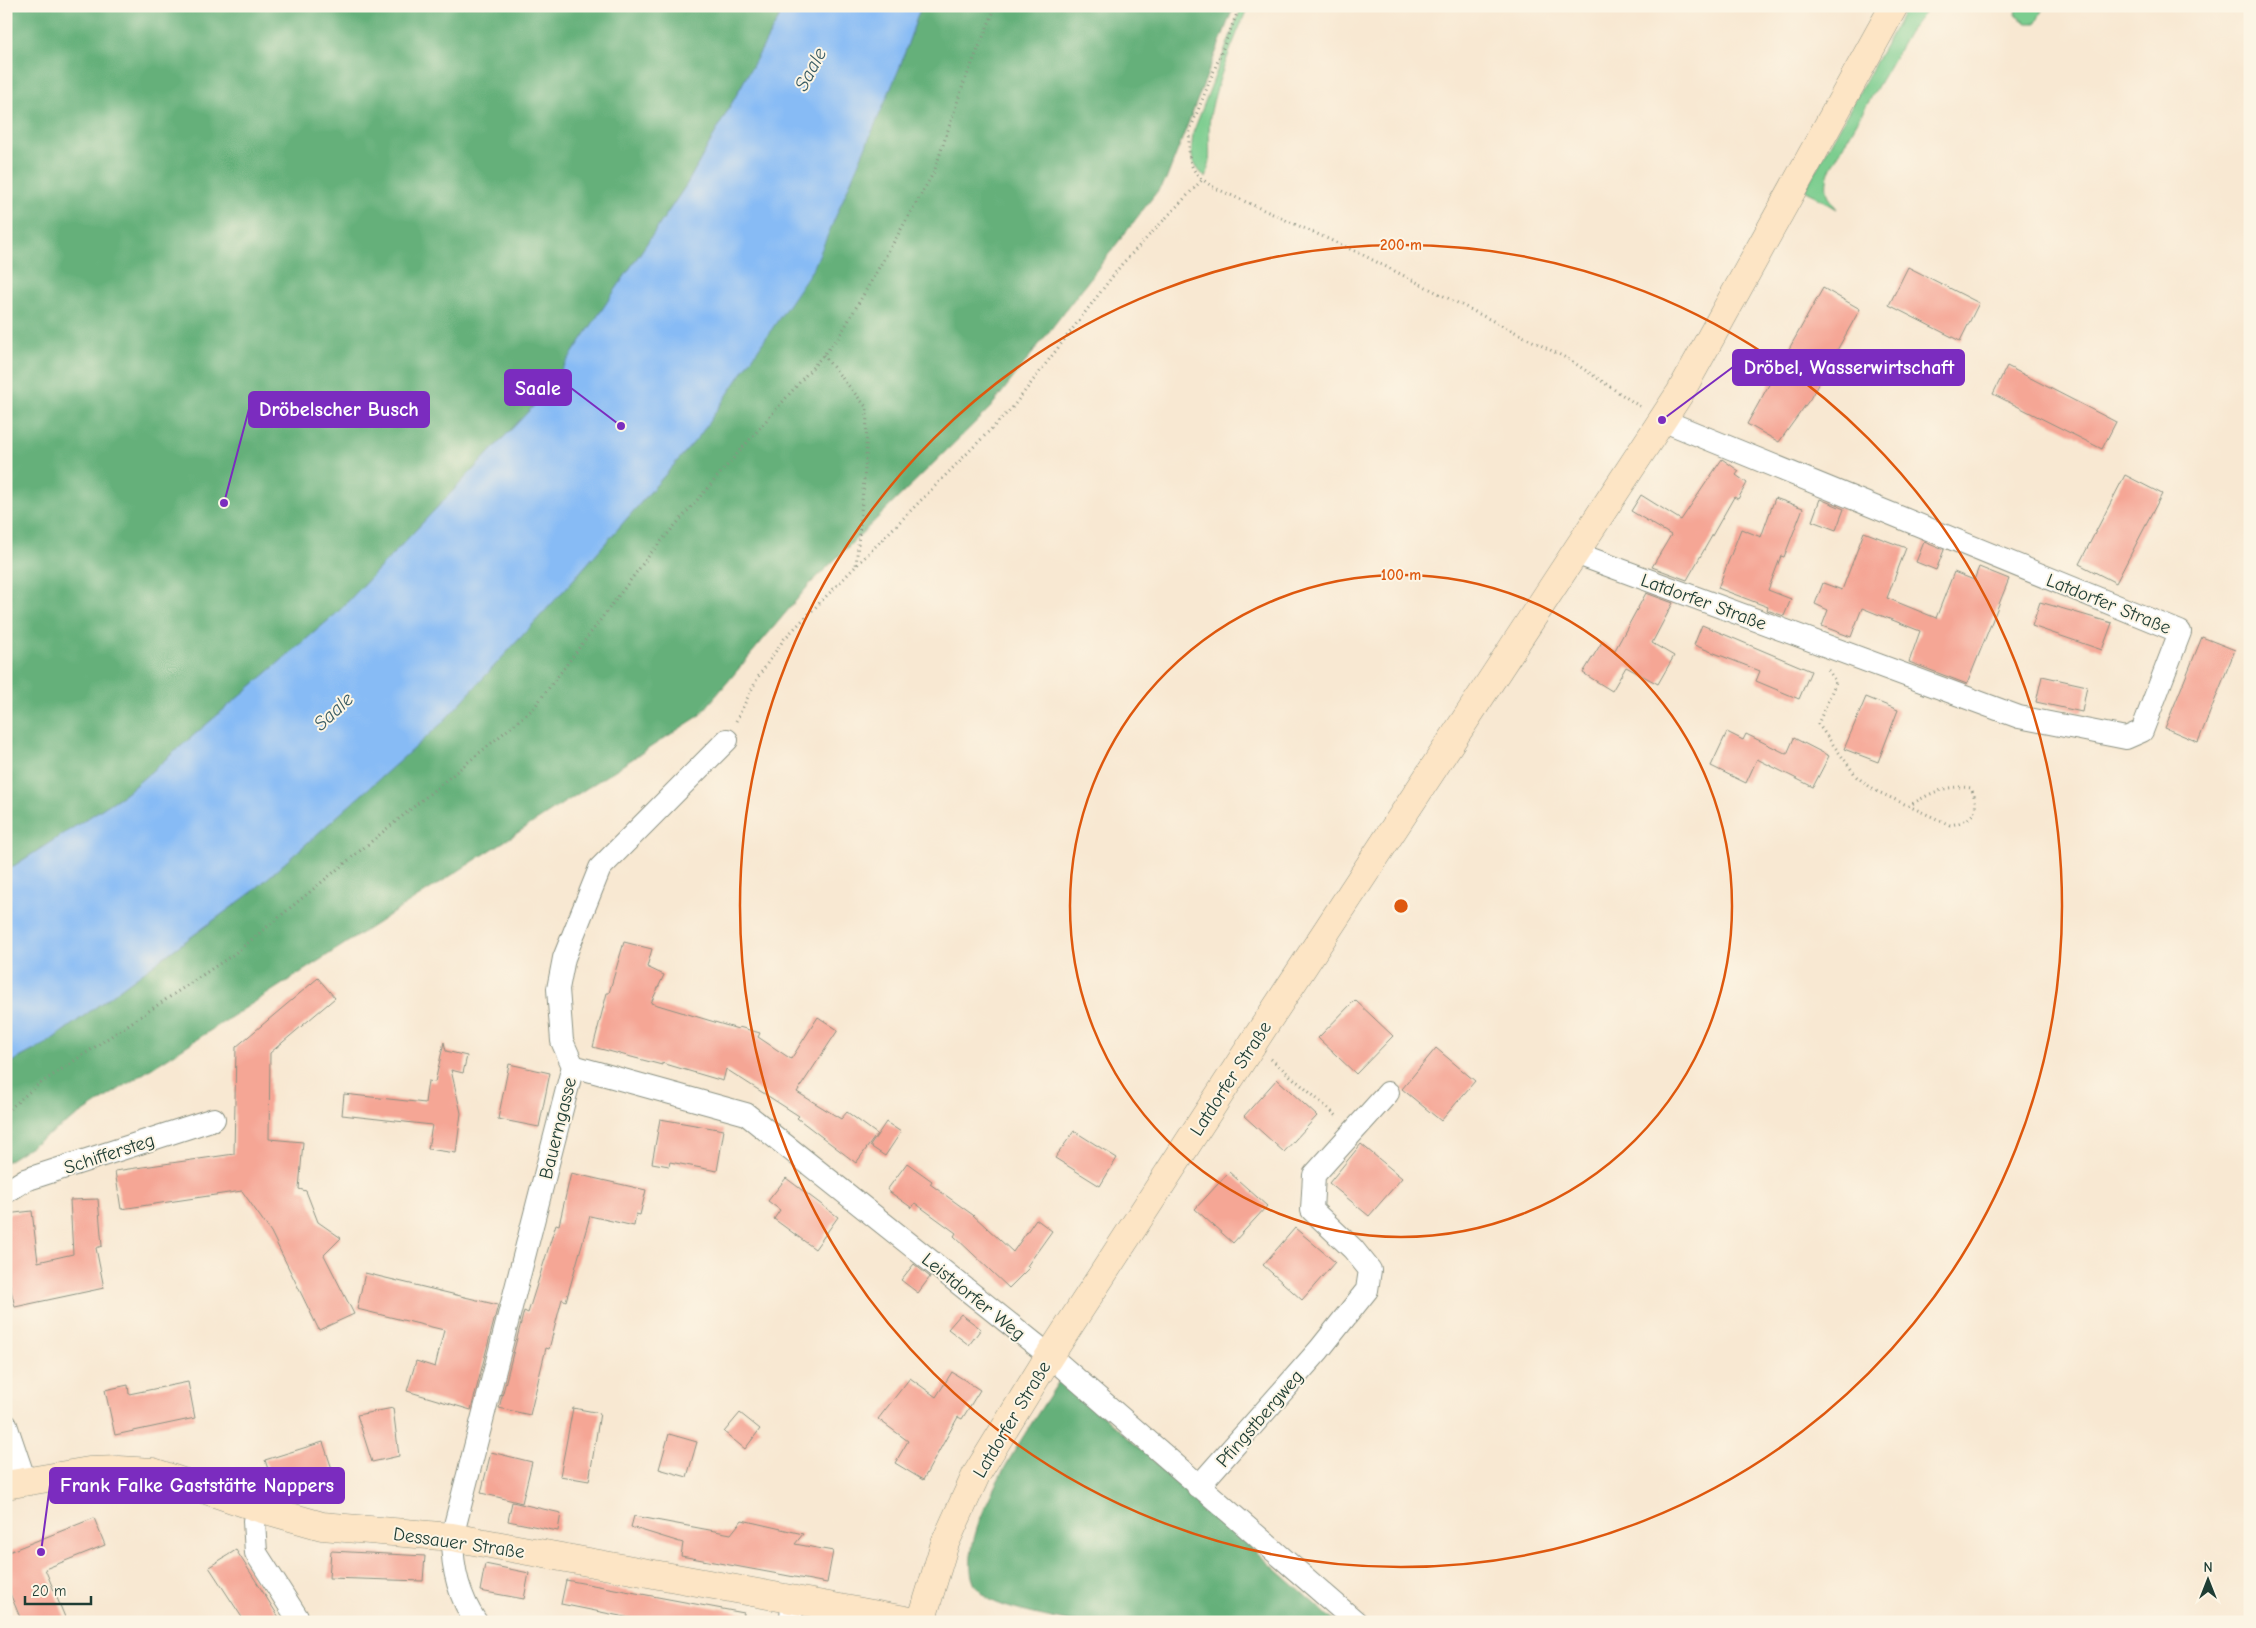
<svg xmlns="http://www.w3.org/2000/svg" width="2256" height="1628" font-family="'Comic Neue',sans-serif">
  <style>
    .green { fill: #7ccd8f; stroke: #4e8562 }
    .forest { fill: #65b07a; stroke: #427657 }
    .water { fill: #87bbf5; stroke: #537c94 }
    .building { fill: #f5a695 }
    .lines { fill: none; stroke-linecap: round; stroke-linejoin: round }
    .street-casing { stroke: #8c9283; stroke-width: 24 }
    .secondary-casing { stroke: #8c9283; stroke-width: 29 }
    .path { stroke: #8c9283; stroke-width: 3; stroke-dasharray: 1 4; stroke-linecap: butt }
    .street { stroke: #fff; stroke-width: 22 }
    .secondary { stroke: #fde5c5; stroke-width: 28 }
    .ring { fill: none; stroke: #de580e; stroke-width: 2.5 }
    .labels { text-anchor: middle; stroke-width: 4; stroke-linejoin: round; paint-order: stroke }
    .street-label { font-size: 19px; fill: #1f3d34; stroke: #fcf5e5 }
    .water-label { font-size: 20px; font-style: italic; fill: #395c64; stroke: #fcf5e5 }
    .centre { fill: #de580e; stroke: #fcf5e5; stroke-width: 2.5 }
    .ring-label { font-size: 15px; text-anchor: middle; font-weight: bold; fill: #de580e; stroke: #fcf5e5; stroke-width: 4; stroke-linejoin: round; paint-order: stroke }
    .leader { fill: none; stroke: #7b2cbf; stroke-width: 2 }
    .callout-dot { fill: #7b2cbf; stroke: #fcf5e5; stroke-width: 2 }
    .callout { fill: #7b2cbf; stroke: #7b2cbf; stroke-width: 2 }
    .callout-label { font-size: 20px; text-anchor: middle; font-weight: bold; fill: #fff }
  </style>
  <rect width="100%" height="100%" fill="#fcf5e5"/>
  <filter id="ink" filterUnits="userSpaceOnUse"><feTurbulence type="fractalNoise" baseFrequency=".02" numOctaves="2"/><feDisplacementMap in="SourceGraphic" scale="10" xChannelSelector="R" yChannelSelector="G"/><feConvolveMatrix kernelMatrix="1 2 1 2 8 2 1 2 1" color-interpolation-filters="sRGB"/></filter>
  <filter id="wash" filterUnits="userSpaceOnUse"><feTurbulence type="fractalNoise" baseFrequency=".0096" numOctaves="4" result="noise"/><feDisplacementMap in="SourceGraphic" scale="20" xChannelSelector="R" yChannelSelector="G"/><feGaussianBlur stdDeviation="1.12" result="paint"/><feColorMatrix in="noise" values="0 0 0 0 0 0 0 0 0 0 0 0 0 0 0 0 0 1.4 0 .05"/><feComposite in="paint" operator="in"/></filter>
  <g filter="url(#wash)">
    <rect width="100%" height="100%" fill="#f8e8d2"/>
    <path class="green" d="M1242,6h6c-14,36 -31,72 -38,110 -3,21 3,42 -4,62 -17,-17 -15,-22 -13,-45z
      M1907,6h23l-21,26 -78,135c-7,17 -6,27 6,42l-32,-19z
      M2017,6h26v2l-7,15h-9l-11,-7z"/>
    <path class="forest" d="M6,6h776l-3,12 -92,166 -142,210 -208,219 -212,181 -119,77z
      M921,6h313l-68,174 -176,228 -181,177 -110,131 -693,446v-97l41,-22 205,-151 188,-168 126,-136 134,-153 199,-366z
      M1061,1378l274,244h-265c-17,-4 -69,-14 -81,-23 -4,-3 -13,-11 -15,-16 -21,-51 60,-162 87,-205z"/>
    <path class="water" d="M782,6h139l-22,63 -85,198 -114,168 -134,153 -125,136 -189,168 -205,151 -41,22v-194l119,-77 212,-181 208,-219 142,-210 92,-166z"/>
    <g id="blocks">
      <path class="building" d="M1908,267l71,36 -19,38 -71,-36z
        M1823,288l37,21 -50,90 -31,43 -32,-18z
        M2007,366l109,56 -14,27 -109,-55z
        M1722,459l17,12 -3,4 11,8 -9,16 -4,-2 -47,83 -35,-13 19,-32 -40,-24 10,-16 40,25z
        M2125,475l37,19 -46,89 -37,-19z
        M1775,498l28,10 -19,49 -3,-1 -13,34 23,9 -7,17 -17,-6 1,-3 -50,-19 23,-59 20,8z
        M1820,499l24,10 -8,21 -24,-9z
        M1864,532l42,16 -19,50 49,20 18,-46 20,8 5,-13 30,12 -42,105 -58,-22 11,-31 -58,-23 -11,29 -29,-11 6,-16 -13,-6 8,-21 19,7z
        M1924,542l20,8 -8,20 -20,-8z
        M1646,593l27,10 -21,40 22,13 -16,28 -32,-17 -14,24 -29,-18 19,-31 13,8z
        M2040,602l72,21 -10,27 -70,-24z
        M1702,625l109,46 -12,28 -43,-18 4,-10 -66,-26z
        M2202,637l33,13 -37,92 -33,-14z
        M2042,676l45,10 -5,26 -46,-10z
        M1866,697l32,13 -20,52 -34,-13z
        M1727,732l16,8 3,-6 41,20 7,-16 35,18 -16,31 -56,-28 -11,24 -35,-17z
        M624,942l28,7 -5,18 17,8 -13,28 87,26 1,-2 21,6 -2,4 33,22 27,-42 20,13 -41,62 44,27 6,-7 30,22 -21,29 -59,-45 2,-2 -73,-47 -3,12 -61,-18v2l-69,-18 14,-54h2z
        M318,978l17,20 -65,55 -1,86 34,3 -4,47 7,2 12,31 23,16 -17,17 30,59 -35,16 -48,-98 -29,-41 -121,18 -6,-38 119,-17 2,-107z
        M1355,1000l38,36 -37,38 -38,-36z
        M444,1042l2,9 21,5 -4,17 -12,-3 10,43 -5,40 -28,-4 4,-24 -90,-10 2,-21 81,9 3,-22 7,1z
        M1436,1048l39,33 -34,40 -39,-32z
        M509,1064l41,9 -11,54 -41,-8z
        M1277,1079l40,37 -33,36 -40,-36z
        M660,1119l64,11 -7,41 -47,-9 -1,4 -17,-3z
        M886,1122l15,10 -16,24 -15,-10z
        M1074,1131l43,27 -17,28 -45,-28z
        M1361,1144l41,34 -33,38 -40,-33z
        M907,1163l25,18 -2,3 43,31 40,37 23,-33 16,12 -25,35 2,2 -20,20 -55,-52 2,-3 -41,-30 -3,5 -25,-18z
        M1229,1172l38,34 -34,37 -38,-34z
        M571,1173l75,17 -6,25 -4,-1 -2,12 -44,-10 -24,85 -4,-2 -13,50 -3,-1 -16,67 -31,-7 25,-97 4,2 28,-89 3,1z
        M786,1178l52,39 -23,32 -41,-30 6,-9 -12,-9z
        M98,1199l4,47 -6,2 8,40 -89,19 -9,-38v-55l26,-3 6,51 35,-8 -3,-54z
        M1295,1228l40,34 -33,38 -39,-35z
        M914,1264l16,13 -12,16 -17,-13z
        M365,1273l133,32 -27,105 -64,-19 9,-30 19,6 9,-37 -87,-21z
        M961,1314l20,15 -12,16 -21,-16z
        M952,1372l28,18 -18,29 -4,-2 -35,63 -28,-17 13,-22 -30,-22 32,-41 26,19z
        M188,1382l7,36 -80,17 -10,-45 23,-5 1,9z
        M393,1408l6,48 -27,6 -15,-47z
        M573,1408l27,5 -11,68 -29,-5z
        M740,1413l20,16 -15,20 -21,-17z
        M669,1434l28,8 -10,35 -28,-8z
        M323,1442l11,33 -58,19 -11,-34z
        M491,1452l41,10 -10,41 -41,-10z
        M512,1502l49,11 -3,18 -50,-10z
        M634,1516l97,18 11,-14 61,14 -8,10 38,7 -6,32 -146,-27 2,-13 -52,-16z
        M94,1518l11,27 -60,24 22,53h-45l-16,-38v-31z
        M236,1550l25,39 21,33h-37l-36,-55z
        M331,1551l94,5 -2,25 -94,-3z
        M485,1564l44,9 -5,26 -44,-8z
        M566,1580l178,33 -1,9h-93l-89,-18z"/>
    </g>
  </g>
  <g filter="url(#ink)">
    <use href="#blocks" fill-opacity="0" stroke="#8c9283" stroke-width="1"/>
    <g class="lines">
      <g class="street-casing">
        <path id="street" d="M1575,553l444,164 107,21 16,-7 38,-99 -518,-212
          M573,1066l173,48 304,242 306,266
          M6,1192l19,-12 189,-61
          M6,1425l19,56
          M1198,1487l121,-137 48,-60 3,-20 -17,-21 -41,-39 2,-35 74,-82
          M259,1508l-5,13 2,32 44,69
          M476,1622c-17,-25 -24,-55 -24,-85l121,-471 -11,-25 -4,-52 6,-31 36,-90 127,-128
          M791,1622l1,-23"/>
      </g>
      <g class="secondary-casing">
        <path id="secondary" d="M6,1485l83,-14 30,-1 34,2 106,36 63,18 130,11 464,85
          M921,1622l24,-79 31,-68 67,-109 210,-323 427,-650 214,-387"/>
      </g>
      <path class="path" d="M1240,6l-50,124c-3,30 -2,42 25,58l142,64 213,108 72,48
        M823,355l44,53 -1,50 -10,108
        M1828,670l8,12 -18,42 39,53 17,13 76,35c24,-4 31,-15 21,-37 -24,-4 -40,5 -61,17
        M736,721l22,-44 26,-38 228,-231 110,-144 80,-84
        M1271,1059l67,58
        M6,1112l29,-25 199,-133 299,-245 118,-156 188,-216 95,-165 29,-87 33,-79"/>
      <use href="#street" class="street"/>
      <use href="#secondary" class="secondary"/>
    </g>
  </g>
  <g class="ring">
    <circle cx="1401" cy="906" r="331"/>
    <circle cx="1401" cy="906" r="661"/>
  </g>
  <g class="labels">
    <g class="street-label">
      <text transform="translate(1704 601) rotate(20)" y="7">Latdorfer Straße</text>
      <text transform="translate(2109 603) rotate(22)" y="7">Latdorfer Straße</text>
      <text transform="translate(1230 1078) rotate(-57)" y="7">Latdorfer Straße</text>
      <text transform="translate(557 1128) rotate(-76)" y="7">Bauerngasse</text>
      <text transform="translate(109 1153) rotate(-18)" y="7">Schiffersteg</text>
      <text transform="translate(974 1296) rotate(39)" y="7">Leistdorfer Weg</text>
      <text transform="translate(1259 1418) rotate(-49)" y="7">Pfingstbergweg</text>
      <text transform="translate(1011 1419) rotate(-59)" y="7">Latdorfer Straße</text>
      <text transform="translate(459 1542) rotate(8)" y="7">Dessauer Straße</text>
    </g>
    <g class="water-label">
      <text transform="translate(810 69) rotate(-62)" y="7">Saale</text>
      <text transform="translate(333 711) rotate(-43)" y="7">Saale</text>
    </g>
  </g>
  <circle cx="1401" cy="906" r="8" class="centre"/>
  <g class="ring-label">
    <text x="1401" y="250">200 m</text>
    <text x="1401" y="580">100 m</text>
  </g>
  <path class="leader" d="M1662 420L1733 367M621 426L571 388M224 503L249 409M41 1552L50 1485"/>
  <g class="callout-dot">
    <circle cx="1662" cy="420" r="5"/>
    <circle cx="621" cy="426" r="5"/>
    <circle cx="224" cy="503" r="5"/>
    <circle cx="41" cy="1552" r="5"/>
  </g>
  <g class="callout">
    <rect x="1733" y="350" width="231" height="35" rx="5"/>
    <rect x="505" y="370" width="66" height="35" rx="5"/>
    <rect x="249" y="392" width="180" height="35" rx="5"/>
    <rect x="50" y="1468" width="294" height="35" rx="5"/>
  </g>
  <g class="callout-label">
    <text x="1849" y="374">Dröbel, Wasserwirtschaft</text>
    <text x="538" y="395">Saale</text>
    <text x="339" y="416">Dröbelscher Busch</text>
    <text x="197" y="1492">Frank Falke Gaststätte Nappers</text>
  </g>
  <rect width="2256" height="1628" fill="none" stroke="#fcf5e5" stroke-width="25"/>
  <g transform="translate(2208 1580)" stroke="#fcf5e5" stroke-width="4" paint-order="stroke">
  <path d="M0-4L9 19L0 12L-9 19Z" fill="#1f3d34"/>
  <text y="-8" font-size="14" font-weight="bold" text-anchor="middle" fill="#1f3d34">N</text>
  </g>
  <path d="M25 1596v8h66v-8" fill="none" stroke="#1f3d34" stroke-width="2.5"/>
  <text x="32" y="1596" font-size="15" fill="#1f3d34" stroke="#fcf5e5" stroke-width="4" paint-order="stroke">20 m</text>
</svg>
